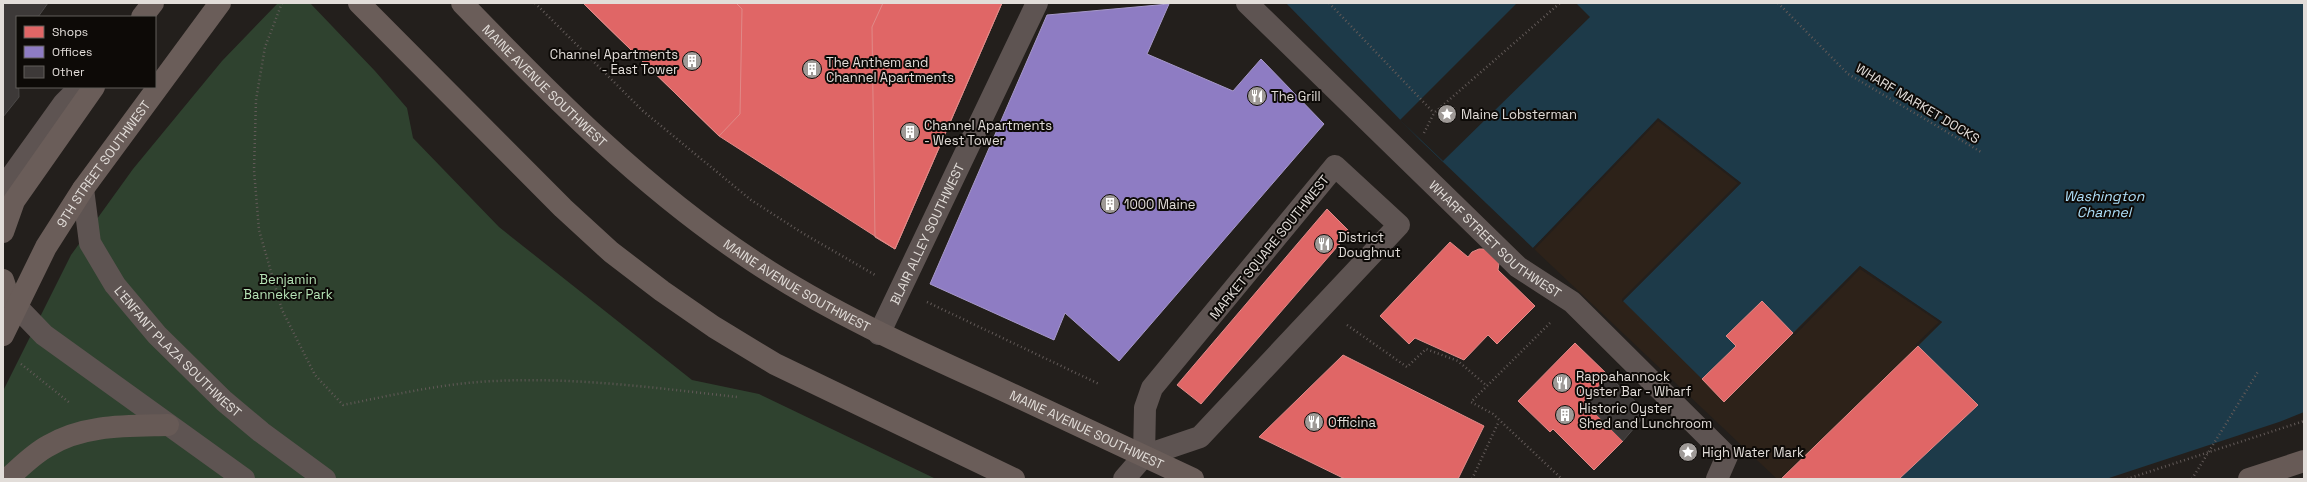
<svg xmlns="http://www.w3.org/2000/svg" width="2307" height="482" font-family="'Space Grotesk',sans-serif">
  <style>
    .built { fill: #2d2219 }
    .green { fill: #2f422f }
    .water { fill: #1d3a49 }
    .pier { fill: #231f1c }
    .shops { fill: #e06666; stroke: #e18a88 }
    .offices { fill: #8e7cc3; stroke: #a799ca }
    .building { fill: #3d3938; stroke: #4c4948 }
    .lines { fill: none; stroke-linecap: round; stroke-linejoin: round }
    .path { stroke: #625a58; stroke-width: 2.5; stroke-dasharray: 1 3; stroke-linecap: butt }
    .minor { stroke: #5e5452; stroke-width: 22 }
    .major { stroke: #6a5d59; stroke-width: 22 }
    .highway { stroke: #675a56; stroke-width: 22 }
    .path-bridge { stroke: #625a58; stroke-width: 2.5; stroke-dasharray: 1 3; stroke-linecap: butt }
    .labels { text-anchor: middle; stroke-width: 4; stroke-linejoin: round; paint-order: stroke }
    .poi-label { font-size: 13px; fill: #e2ddd9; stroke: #0d0a07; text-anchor: start }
    .street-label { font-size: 13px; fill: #e2ddd9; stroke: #0d0a07 }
    .park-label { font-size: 13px; fill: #b5e2b5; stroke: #0d0a07 }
    .water-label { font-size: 14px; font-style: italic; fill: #afe0fa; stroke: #0d0a07 }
  </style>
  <rect width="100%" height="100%" fill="#231f1c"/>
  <path class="built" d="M1658,118l83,65 -117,118 112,45 -10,-10 134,-70 82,56 9,57 -52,100h-122l-244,-231z"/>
  <path class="green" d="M278,3h32l65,68 32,37 6,30 86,89 193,153 67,14 177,85h-933v-88l68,-136 62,-86 89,-108z"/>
  <path class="water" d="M1286,3h1018v476h-405l52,-100 -33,-33 24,-24 -82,-56 -67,67 -31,-31 -35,34 9,10 -34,33 -79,-78 118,-118 -83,-64 -125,129 -113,-108z"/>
  <path class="pier" d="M1517,3h59l14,14 -147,144 -43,-41z
    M1658,118l83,65 -119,119v-3l116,-116 -80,-62 -124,129 -1,-2z
    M1860,266l82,56 -26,25v-3l23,-22 -79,-53 -65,66h-3z
    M2304,412v67h-198l173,-57z"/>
  <path class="shops" d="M583,3h419l-107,246 -176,-113z
    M583,3h153l6,6 -2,105 -21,22z
    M883,3h119l-107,246 -20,-12 -3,-210z
    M1327,209l23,23 -149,172 -24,-19z
    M1450,242l18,15 4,-5 7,-3h8l12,14 -1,7 37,36 -38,38 -9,-9 -24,25 -49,-22 -6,6 -29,-28z
    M1762,301l31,32 -69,69 -22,-23 34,-33 -10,-10z
    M1575,343l34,33 -25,26 39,39 -29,29 -41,-41 -3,3 -32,-31z
    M1918,346l60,59 -79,74h-118z
    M1343,355l141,71 -26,53h-113l-86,-42z"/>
  <path class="offices" d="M1169,4l-22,50 86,37 28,-32 63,65 -205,237 -54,-48 -11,27 -124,-56 117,-269z"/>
  <path class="building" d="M3,3h45l-10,14h-21l2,80 -16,20z
    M1609,376l38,37 -24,28 -39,-39z"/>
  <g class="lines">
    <path class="path" d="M282,3l-17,44 -9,53 -2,70 5,60 23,80 33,65 28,30c50,-10 101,-22 152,-24 81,-4 162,7 242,16
      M535,3l108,108 108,89 53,34 71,41
      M1329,3l105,110
      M1778,3l70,71 133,78
      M1424,133l10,-20 126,-110
      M927,302l172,82
      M1550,323l-79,79 22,12 69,65
      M1347,325l60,42 19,-18 32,12 29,25
      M21,364l49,39
      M1472,479l27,-58
      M2192,479l67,-109"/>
    <g class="minor">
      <path id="s1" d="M1247,3l271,264 54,35 155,154 -10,23"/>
      <path d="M3,188l61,-85 16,-16"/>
      <path id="s2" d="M83,189l7,54 25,42 42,50 67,66 37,31 64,47"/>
      <path d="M16,306l28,29 200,144"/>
      <path id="s3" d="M879,334l158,-331"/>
      <path d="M1124,479l20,-23 56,-19 199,-212 -64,-59 -183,222 -7,20 -1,48"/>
    </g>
    <g class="major">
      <path d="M359,3l204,205 48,44 51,39 52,36 61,37 239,115"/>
      <path id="s4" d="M462,3c90,93 182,186 291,258 75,50 157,87 239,124 67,31 134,63 201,94"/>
      <path d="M142,17l11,-14"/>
      <path d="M3,232l11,-31 80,-114"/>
      <path d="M3,280l3,9 10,17"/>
      <path id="s5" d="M3,335l43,-88 37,-58 137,-186"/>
    </g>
    <path class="highway" d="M7,479c13,-11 26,-25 41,-33 36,-22 80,-20 120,-21
      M2249,479l55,-18"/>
    <path class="path-bridge" d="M2127,479l177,-58"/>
  </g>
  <defs>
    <g id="building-disc" transform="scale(1)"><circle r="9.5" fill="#9f9a97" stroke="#0d0a07"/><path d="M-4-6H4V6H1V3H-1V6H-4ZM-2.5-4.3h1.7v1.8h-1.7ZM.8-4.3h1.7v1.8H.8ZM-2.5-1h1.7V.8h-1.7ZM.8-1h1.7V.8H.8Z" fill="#fff"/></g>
    <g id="restaurant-disc" transform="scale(1)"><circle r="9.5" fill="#9f9a97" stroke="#0d0a07"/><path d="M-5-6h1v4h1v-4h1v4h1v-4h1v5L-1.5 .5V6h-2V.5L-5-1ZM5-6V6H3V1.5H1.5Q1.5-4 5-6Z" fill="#fff"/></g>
    <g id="sight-disc" transform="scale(1)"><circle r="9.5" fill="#9f9a97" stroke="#0d0a07"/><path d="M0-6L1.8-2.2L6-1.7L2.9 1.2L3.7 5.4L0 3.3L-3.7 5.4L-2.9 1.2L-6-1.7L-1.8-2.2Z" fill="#fff"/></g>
  </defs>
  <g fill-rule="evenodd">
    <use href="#building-disc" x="692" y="61"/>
    <use href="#building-disc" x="812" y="69"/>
    <use href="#restaurant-disc" x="1257" y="96"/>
    <use href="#sight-disc" x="1447" y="114"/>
    <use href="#building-disc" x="910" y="132"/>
    <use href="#building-disc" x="1110" y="204"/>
    <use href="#restaurant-disc" x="1324" y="244"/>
    <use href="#restaurant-disc" x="1562" y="383"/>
    <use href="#building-disc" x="1565" y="415"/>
    <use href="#restaurant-disc" x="1314" y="422"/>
    <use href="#sight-disc" x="1688" y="452"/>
  </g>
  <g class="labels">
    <g class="poi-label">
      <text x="678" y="59" text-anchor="end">Channel Apartments<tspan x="678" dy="15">- East Tower</tspan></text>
      <text x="826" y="67">The Anthem and<tspan x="826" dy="15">Channel Apartments</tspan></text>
      <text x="1271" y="101">The Grill</text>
      <text x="1461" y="119">Maine Lobsterman</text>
      <text x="924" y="130">Channel Apartments<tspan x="924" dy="15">- West Tower</tspan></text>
      <text x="1124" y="209">1000 Maine</text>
      <text x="1338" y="242">District<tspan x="1338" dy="15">Doughnut</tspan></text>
      <text x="1576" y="381">Rappahannock<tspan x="1576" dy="15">Oyster Bar - Wharf</tspan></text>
      <text x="1579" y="413">Historic Oyster<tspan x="1579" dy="15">Shed and Lunchroom</tspan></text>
      <text x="1328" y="427">Officina</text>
      <text x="1702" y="457">High Water Mark</text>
    </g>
    <g class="street-label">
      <text dy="5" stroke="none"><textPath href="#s4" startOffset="117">MAINE AVENUE SOUTHWEST</textPath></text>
      <text transform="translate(1918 103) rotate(31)" y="5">WHARF MARKET DOCKS</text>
      <text dy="5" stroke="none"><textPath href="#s5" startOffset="199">9TH STREET SOUTHWEST</textPath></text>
      <text dy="5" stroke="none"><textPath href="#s3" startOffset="111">BLAIR ALLEY SOUTHWEST</textPath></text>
      <text dy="5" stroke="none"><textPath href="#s1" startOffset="343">WHARF STREET SOUTHWEST</textPath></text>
      <text transform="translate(1269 247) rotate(-51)" y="5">MARKET SQUARE SOUTHWEST</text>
      <text dy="5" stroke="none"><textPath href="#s4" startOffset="440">MAINE AVENUE SOUTHWEST</textPath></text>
      <text dy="5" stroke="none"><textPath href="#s2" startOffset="195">L'ENFANT PLAZA SOUTHWEST</textPath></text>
      <text dy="5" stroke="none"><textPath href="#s4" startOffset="764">MAINE AVENUE SOUTHWEST</textPath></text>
    </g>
    <g class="park-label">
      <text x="288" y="284">Benjamin<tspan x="288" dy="15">Banneker Park</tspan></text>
    </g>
    <g class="water-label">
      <text x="2104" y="201">Washington<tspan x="2104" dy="16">Channel</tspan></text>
    </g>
  </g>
  <rect width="2307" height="482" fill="none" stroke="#e2ddd9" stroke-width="8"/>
  <rect x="16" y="16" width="140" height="72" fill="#0d0a07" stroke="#625e5b"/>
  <rect x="24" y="26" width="20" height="12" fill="#e06666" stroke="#625e5b"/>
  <text x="52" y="36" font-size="12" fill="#e2ddd9">Shops</text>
  <rect x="24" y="46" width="20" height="12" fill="#8e7cc3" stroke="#625e5b"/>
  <text x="52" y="56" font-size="12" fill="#e2ddd9">Offices</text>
  <rect x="24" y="66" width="20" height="12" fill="#3d3938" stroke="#625e5b"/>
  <text x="52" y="76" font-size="12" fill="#e2ddd9">Other</text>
</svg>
